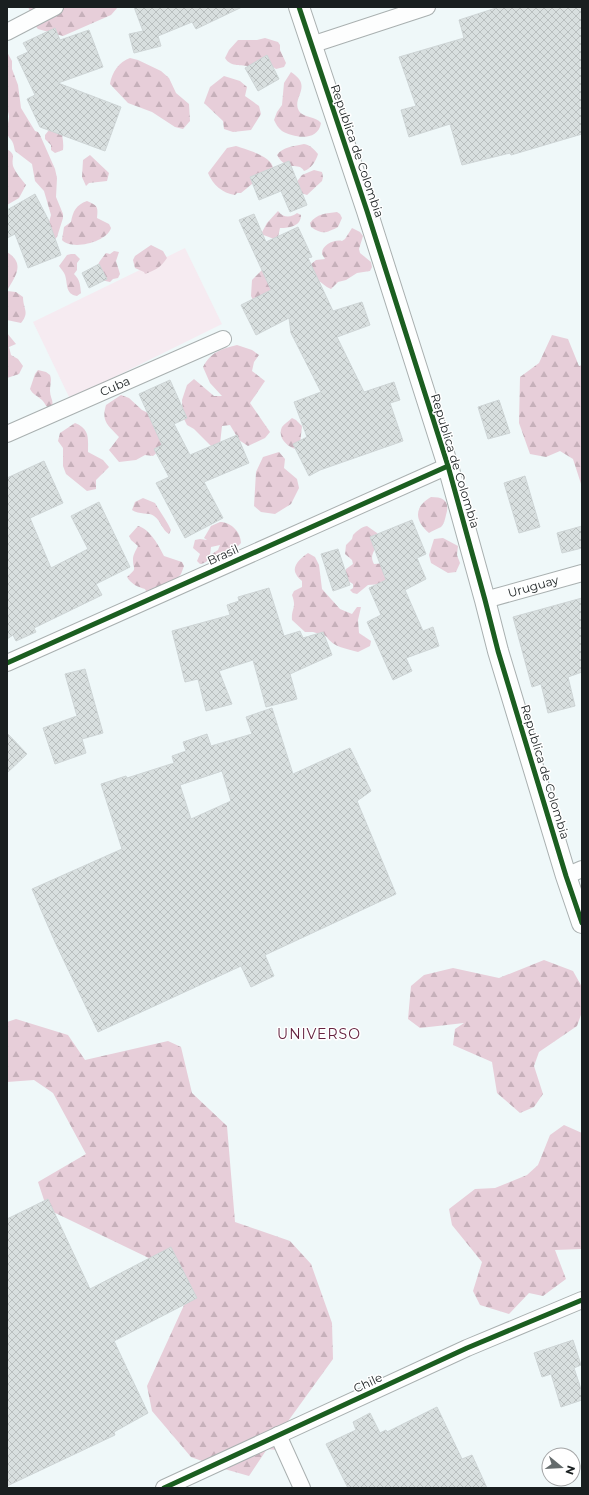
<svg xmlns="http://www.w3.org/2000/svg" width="589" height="1495" font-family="Montserrat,sans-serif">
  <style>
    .grass { fill: #f6ebf1 }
    .forest { fill: url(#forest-firs) }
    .building { fill: url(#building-cross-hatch); stroke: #ced5d6; fill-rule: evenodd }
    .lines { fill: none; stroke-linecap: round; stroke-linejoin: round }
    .minor-casing { stroke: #a9b0b0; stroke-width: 18 }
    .tertiary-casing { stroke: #a9b0b0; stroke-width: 22 }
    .minor { stroke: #fdfefe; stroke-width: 16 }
    .tertiary { stroke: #fdfefe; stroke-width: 20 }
    .cycleway-casing { stroke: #fff; stroke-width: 8 }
    .cycleway { stroke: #1b5e20; stroke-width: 5 }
    .labels { text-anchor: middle; stroke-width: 3; stroke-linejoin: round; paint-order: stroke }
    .street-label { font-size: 12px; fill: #191f20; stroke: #fff }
    .quarter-label { font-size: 14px; letter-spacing: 1px; fill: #64223f; stroke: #fff }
  </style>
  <defs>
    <pattern id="forest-firs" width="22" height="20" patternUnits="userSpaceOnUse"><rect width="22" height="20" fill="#e7ced9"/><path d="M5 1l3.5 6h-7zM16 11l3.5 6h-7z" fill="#c6b0ba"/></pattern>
    <pattern id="building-cross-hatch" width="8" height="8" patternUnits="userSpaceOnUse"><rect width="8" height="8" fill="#d8dfdf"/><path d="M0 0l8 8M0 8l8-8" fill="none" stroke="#b9bfbf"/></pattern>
  </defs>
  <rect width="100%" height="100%" fill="#eff8f9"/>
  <path class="grass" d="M185,248l37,76 -152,75 -37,-77z"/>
  <path class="forest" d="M28,7h90l-7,8 -48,21 -25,-7 -6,-7 -1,-9z
    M265,38l13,4 2,3v5l6,13 -2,4 -8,2 -12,-8 -11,6c-10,-3 -22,1 -28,-9l4,-8 9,-10h19z
    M7,52l5,9v8l6,16 3,23 14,23 3,1 2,3 15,34 2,9 -1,19 7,17v4l-6,19 -6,6 -6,-6 6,-22 -7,-24 -9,-10 -3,-17 -17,-13c-1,-3 -1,-7 -3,-10 -2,-3 -4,-4 -5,-8 -1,-9 5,-15 0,-23z
    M130,58l8,2 23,11 8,7 7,15 13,11 1,17 -7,8 -8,-2 -23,-15 -24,-9 -18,-19c2,-12 9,-22 20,-26z
    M291,72c23,15 0,25 8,39 4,7 17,5 22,12 -3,19 -27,15 -39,8 -4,-3 -6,-7 -8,-11l3,-8 5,-7 2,-22z
    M224,76l16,5 7,6 -2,9 14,10 2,8 -10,16 -18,2 -9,-3 -1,-8 -19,-18 6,-16z
    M53,125l8,3c1,8 3,14 2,22l-8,3 -4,-3v-5l-6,-6v-4z
    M304,144c6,1 10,5 14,10 -2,7 -7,15 -14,17 -5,-10 -17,2 -27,-16 5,-8 18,-9 27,-11z
    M236,146c9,3 39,11 37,24 0,4 -2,8 -4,12l-17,2 -11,9h-4l-2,2c-13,-2 -22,-10 -27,-22l19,-25z
    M7,149c10,7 4,7 6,17 2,6 9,14 13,19l-7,13 -12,7z
    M90,155l19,18 -2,8 -18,2 -3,3 -4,-9 1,-17z
    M314,170l8,2 1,5 -1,4 -15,14 -12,-4 -3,-3 10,-13z
    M87,201c11,5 11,5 10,17l12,6 2,4c-4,14 -39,23 -49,12l2,-13 7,-5c2,-11 5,-17 16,-21z
    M278,211c5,7 13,7 19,2l4,2c0,11 -11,13 -21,13l-2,9 -4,2 -13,-5 6,-11z
    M337,212l3,2 2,4 -4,9c-12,6 -15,8 -27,0l-1,-4c6,-9 17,-10 27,-11z
    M352,228l8,4 3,4 -4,13 1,4 11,9 1,5 -2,4 -13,2 -11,7 -8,2 -7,7c-6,-2 -9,-7 -14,-9l-7,-15 6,-5 9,-1c-1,-2 -3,-4 -3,-6 0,-8 13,-14 20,-12l3,-2z
    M151,245l12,6 4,7c-6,9 -11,12 -22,16l-1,-2 -9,-4 -2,-8 2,-4z
    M114,251l5,1 -3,9 4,13 -2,4 -5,1 -3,3 -9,-2c-5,-15 -5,-14 5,-27l4,1z
    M7,252c19,12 8,24 0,39l9,1 7,5c0,12 7,15 -2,26l-14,-3z
    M71,254h4l5,5 -3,4v7l-3,4c6,6 6,10 7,19l-4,3c-12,-2 -9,-12 -12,-21 -1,-3 -4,-6 -6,-9l8,-11z
    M262,270h8l7,18 -24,12 -2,-4 1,-16z
    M7,333l9,11 -7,3 2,8 7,4 5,7 -4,8 -12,4z
    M552,335l16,4 11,27 3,-1v122l-9,-28 -13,-8 -14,6 -16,-3 -11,-31 1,-46 19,-14z
    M237,345l15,5 7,5 -5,7 -2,9 13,10 -15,22 20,29 -5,6 -17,8 -9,-6 -9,-15 -8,1 -2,18 -8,3 -18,-18 -7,-4 -4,-8 -1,-17 5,-15 7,-6 20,17h8l-12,-13 -7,-16c8,-15 18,-18 34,-22z
    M38,370l8,2 4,3c2,6 0,9 0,16 0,7 5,11 1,18 -6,-2 -5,-5 -9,-9 -4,-4 -9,-5 -12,-11l5,-15z
    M121,395l8,3 13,12 16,8 9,15 -7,17 -7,6 -8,-1 -9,5 -17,2 -10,-12 10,-13c-11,-12 -18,-15 -13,-32z
    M292,418l4,2 6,6 -2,18 -4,5c-9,-2 -19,-12 -14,-22 2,-3 7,-6 10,-9z
    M75,423c15,6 13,15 13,29l15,8 6,7 -13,13v9l-9,2 -21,-17 -3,-8v-18l-5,-7 2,-8z
    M279,452l6,7 -1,9 13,11 2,9 -8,16 -16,10 -14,-2 -7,-6 2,-34 7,-15z
    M431,497c14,0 19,5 15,18 -1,4 -2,9 -5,12 -4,2 -9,4 -12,6 -15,-13 -15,-26 2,-36z
    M143,498l12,5c5,9 12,18 16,27l-2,4c-7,-4 -8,-13 -15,-18 -5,-4 -15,-1 -22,-6l3,-8z
    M220,522c11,0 21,10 21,21 -9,9 -12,17 -26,14l-3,-3 6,-4 2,-5 -9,2c-1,8 -1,16 -11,17l-3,-3 3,-7 -7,-6 2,-8 5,-1 7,1 -3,-2 7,-12z
    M138,526c12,3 21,20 26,30l18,6 2,4 -3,8 -14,16 -20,3 -2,-4c-7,-2 -14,-5 -18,-12 11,-10 6,-6 6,-18 0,-4 3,-9 5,-13l-7,-6 -2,-4z
    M367,526l10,7c1,3 1,7 1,10 -3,8 -9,12 -4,21l13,-1 11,14 -17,7 -13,1 -11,9 -4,-1 -3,-3 3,-2v-4l-11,-7 4,-8 7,-5 -1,-4 -7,-6 1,-9 6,-6 1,-4c4,-4 8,-8 14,-9z
    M443,538l15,8 -1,9 3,8 -4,9 -8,1 -17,-10 -2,-8 5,-16z
    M308,553l7,4 4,8 3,24 18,20 12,5 5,-7h4l-3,13 1,13 12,8 -1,5 -12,6c-13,-4 -24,-4 -32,-16l-13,-4h-8l-13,-12c-1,-11 5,-12 0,-25l2,-4 8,-4v-6c-2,-2 -5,-4 -6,-7 -5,-8 6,-17 12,-21z
    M544,960l29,11 9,16v25l-5,14 -38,26 -5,14 9,28 -9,13 -14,6 -23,-20 -5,-31 -39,-17 2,-16 9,-6 -44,5 -12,-9 3,-33 13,-11 29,-7 46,10z
    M16,1019l52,16 17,25 83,-19 13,6 11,46 35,33 8,96 55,19 21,23 21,59 1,36 -55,76 -1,15 -10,-1 -18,27 -28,-8 -30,-11 -39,-46 -5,-25 38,-83 -3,-29 -135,-65 -9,-27 48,-28 -33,-61 -19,-13 -27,2v-60z
    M564,1125l18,8v116l-27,1 11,29 -23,17 -14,-3 -20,21 -29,-9 -7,-14 9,-29 -30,-37 -3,-16 26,-20 20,-1 32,-13 11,-10 12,-30z"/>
  <path class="building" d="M134,7h108l-46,22 -4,-7 -34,14 3,10 -27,7 -5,-19 14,-3z
    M499,7h83v127l-71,21 -1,-2 -48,12 -12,-41 -41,13 -8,-27 15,-4 -17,-49 65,-19 -5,-18z
    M55,28l5,12 29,-10 14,37 -45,16 63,24 -16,44 -65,-24 -13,-28 8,-4 -18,-38 11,-5 -5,-9z
    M267,55l12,24 -21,12 -13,-23z
    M289,161l18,44 -17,7 -9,-21 -22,9 -9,-23z
    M35,194l13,25 13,36 -33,13 -13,-34 -8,4v-28z
    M254,214l12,28 32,-15 14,30 -4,1 25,53 29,-9 8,23 -33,12 27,55 30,-10 6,18 -10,3 13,38 -83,29 -11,6 -16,-32 14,-7 -13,-35 27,-10 -30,-59 -2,-15 -33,17 -15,-30 30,-15 -32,-70z
    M99,264l8,15 -18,9 -7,-15z
    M170,380l17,38 -13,6 16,31 47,-20 12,28 -45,19 19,36 -38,20 -29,-55 13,-6 -15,-28 8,-4 -23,-51z
    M499,400l11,33 -22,6 -10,-32z
    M44,461l19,42 -33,15 21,50 37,-19 -17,-33 28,-14 31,65 -34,17 6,11 -68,33 2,4 -20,9 -3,-6 -6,4v-161z
    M525,476l15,51 -21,6 -15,-50z
    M412,520l14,34 -9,4 9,21 -21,11 18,41 10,-4 6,19 -33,12 6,13 -19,9 -26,-58 14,-7 -12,-27 17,-8 -16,-43z
    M582,526v22l-20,5 -5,-20z
    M338,549l12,36 -17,6 -12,-37z
    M269,588l15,48 16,-5 3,7 20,-6 9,23 -42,19 7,25 -31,8 -13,-47 -34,11 13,33 -26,7 -8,-32 -13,3 -13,-51 58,-16 -3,-10 12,-4 -1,-4z
    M582,598v74l-14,5 7,29 -27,7 -7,-29 -9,3 -19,-70z
    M85,669l18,64 -21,6 4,14 -31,11 -12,-36 34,-12 -12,-42z
    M272,708l21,66 57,-26 21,43 -14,10 39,93 -131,61 9,21 -23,11 -10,-21 -143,66 -43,-90 -23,-53 90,-40 -21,-65 25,-8 1,2 47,-15 -2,-7 14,-5 -3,-9 24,-8 4,12 41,-12 -6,-17zM222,771l9,30 -40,18 -11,-34z
    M7,733l20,21 -20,19z
    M48,1199l42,90 81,-42 26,51 -83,43 34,72 -34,19 1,3 -108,51v-267z
    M573,1340l8,25 -7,3 8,24v8l-21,7 -10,-33 -9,3 -8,-24z
    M437,1407l25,52 10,-4 15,33h-139l-22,-44 30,-14 -3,-8 17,-9 10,20 6,-3 1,2z"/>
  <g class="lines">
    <g class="minor-casing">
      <g id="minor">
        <path d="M7,32l48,-25"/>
        <path d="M311,45l116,-38"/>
        <path id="s1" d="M7,434l216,-95"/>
        <path id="s2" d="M485,600l97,-27"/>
        <path d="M7,663l441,-197"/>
        <path d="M566,876l16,-7"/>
        <path d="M278,1435l24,53"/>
        <path d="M164,1488l303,-140 115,-48"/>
      </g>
    </g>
    <g class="tertiary-casing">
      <path id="tertiary" d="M299,7l68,204 81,255 37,134 13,51 68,225 16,47"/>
    </g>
    <use href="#minor" class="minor"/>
    <use href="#tertiary" class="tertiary"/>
    <g class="cycleway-casing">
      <path id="cycleway" d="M299,7l68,204 81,255 37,134 13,51 68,225 16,47
        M7,663l441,-197
        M164,1488l303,-140 115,-48"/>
    </g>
    <use href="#cycleway" class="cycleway"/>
  </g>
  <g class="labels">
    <g class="street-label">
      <text transform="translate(357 151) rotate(71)" y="4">Republica de Colombia</text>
      <text dy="4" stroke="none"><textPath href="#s1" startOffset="118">Cuba</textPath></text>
      <text transform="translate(455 461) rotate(73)" y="4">Republica de Colombia</text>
      <text transform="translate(223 555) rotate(-24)" y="4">Brasil</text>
      <text dy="4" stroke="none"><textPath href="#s2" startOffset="50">Uruguay</textPath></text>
      <text transform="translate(545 772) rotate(73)" y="4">Republica de Colombia</text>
      <text transform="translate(368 1383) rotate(-25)" y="4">Chile</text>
    </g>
    <g class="quarter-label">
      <text x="319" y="1039">UNIVERSO</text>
    </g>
  </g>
  <rect width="589" height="1495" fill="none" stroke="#191f20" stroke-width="16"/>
  <g transform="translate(561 1467) rotate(108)"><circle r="19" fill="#ffffff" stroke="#a3a5a6"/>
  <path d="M0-3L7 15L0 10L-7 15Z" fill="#646b6c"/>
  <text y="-6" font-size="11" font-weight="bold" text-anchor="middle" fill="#191f20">N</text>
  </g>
</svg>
